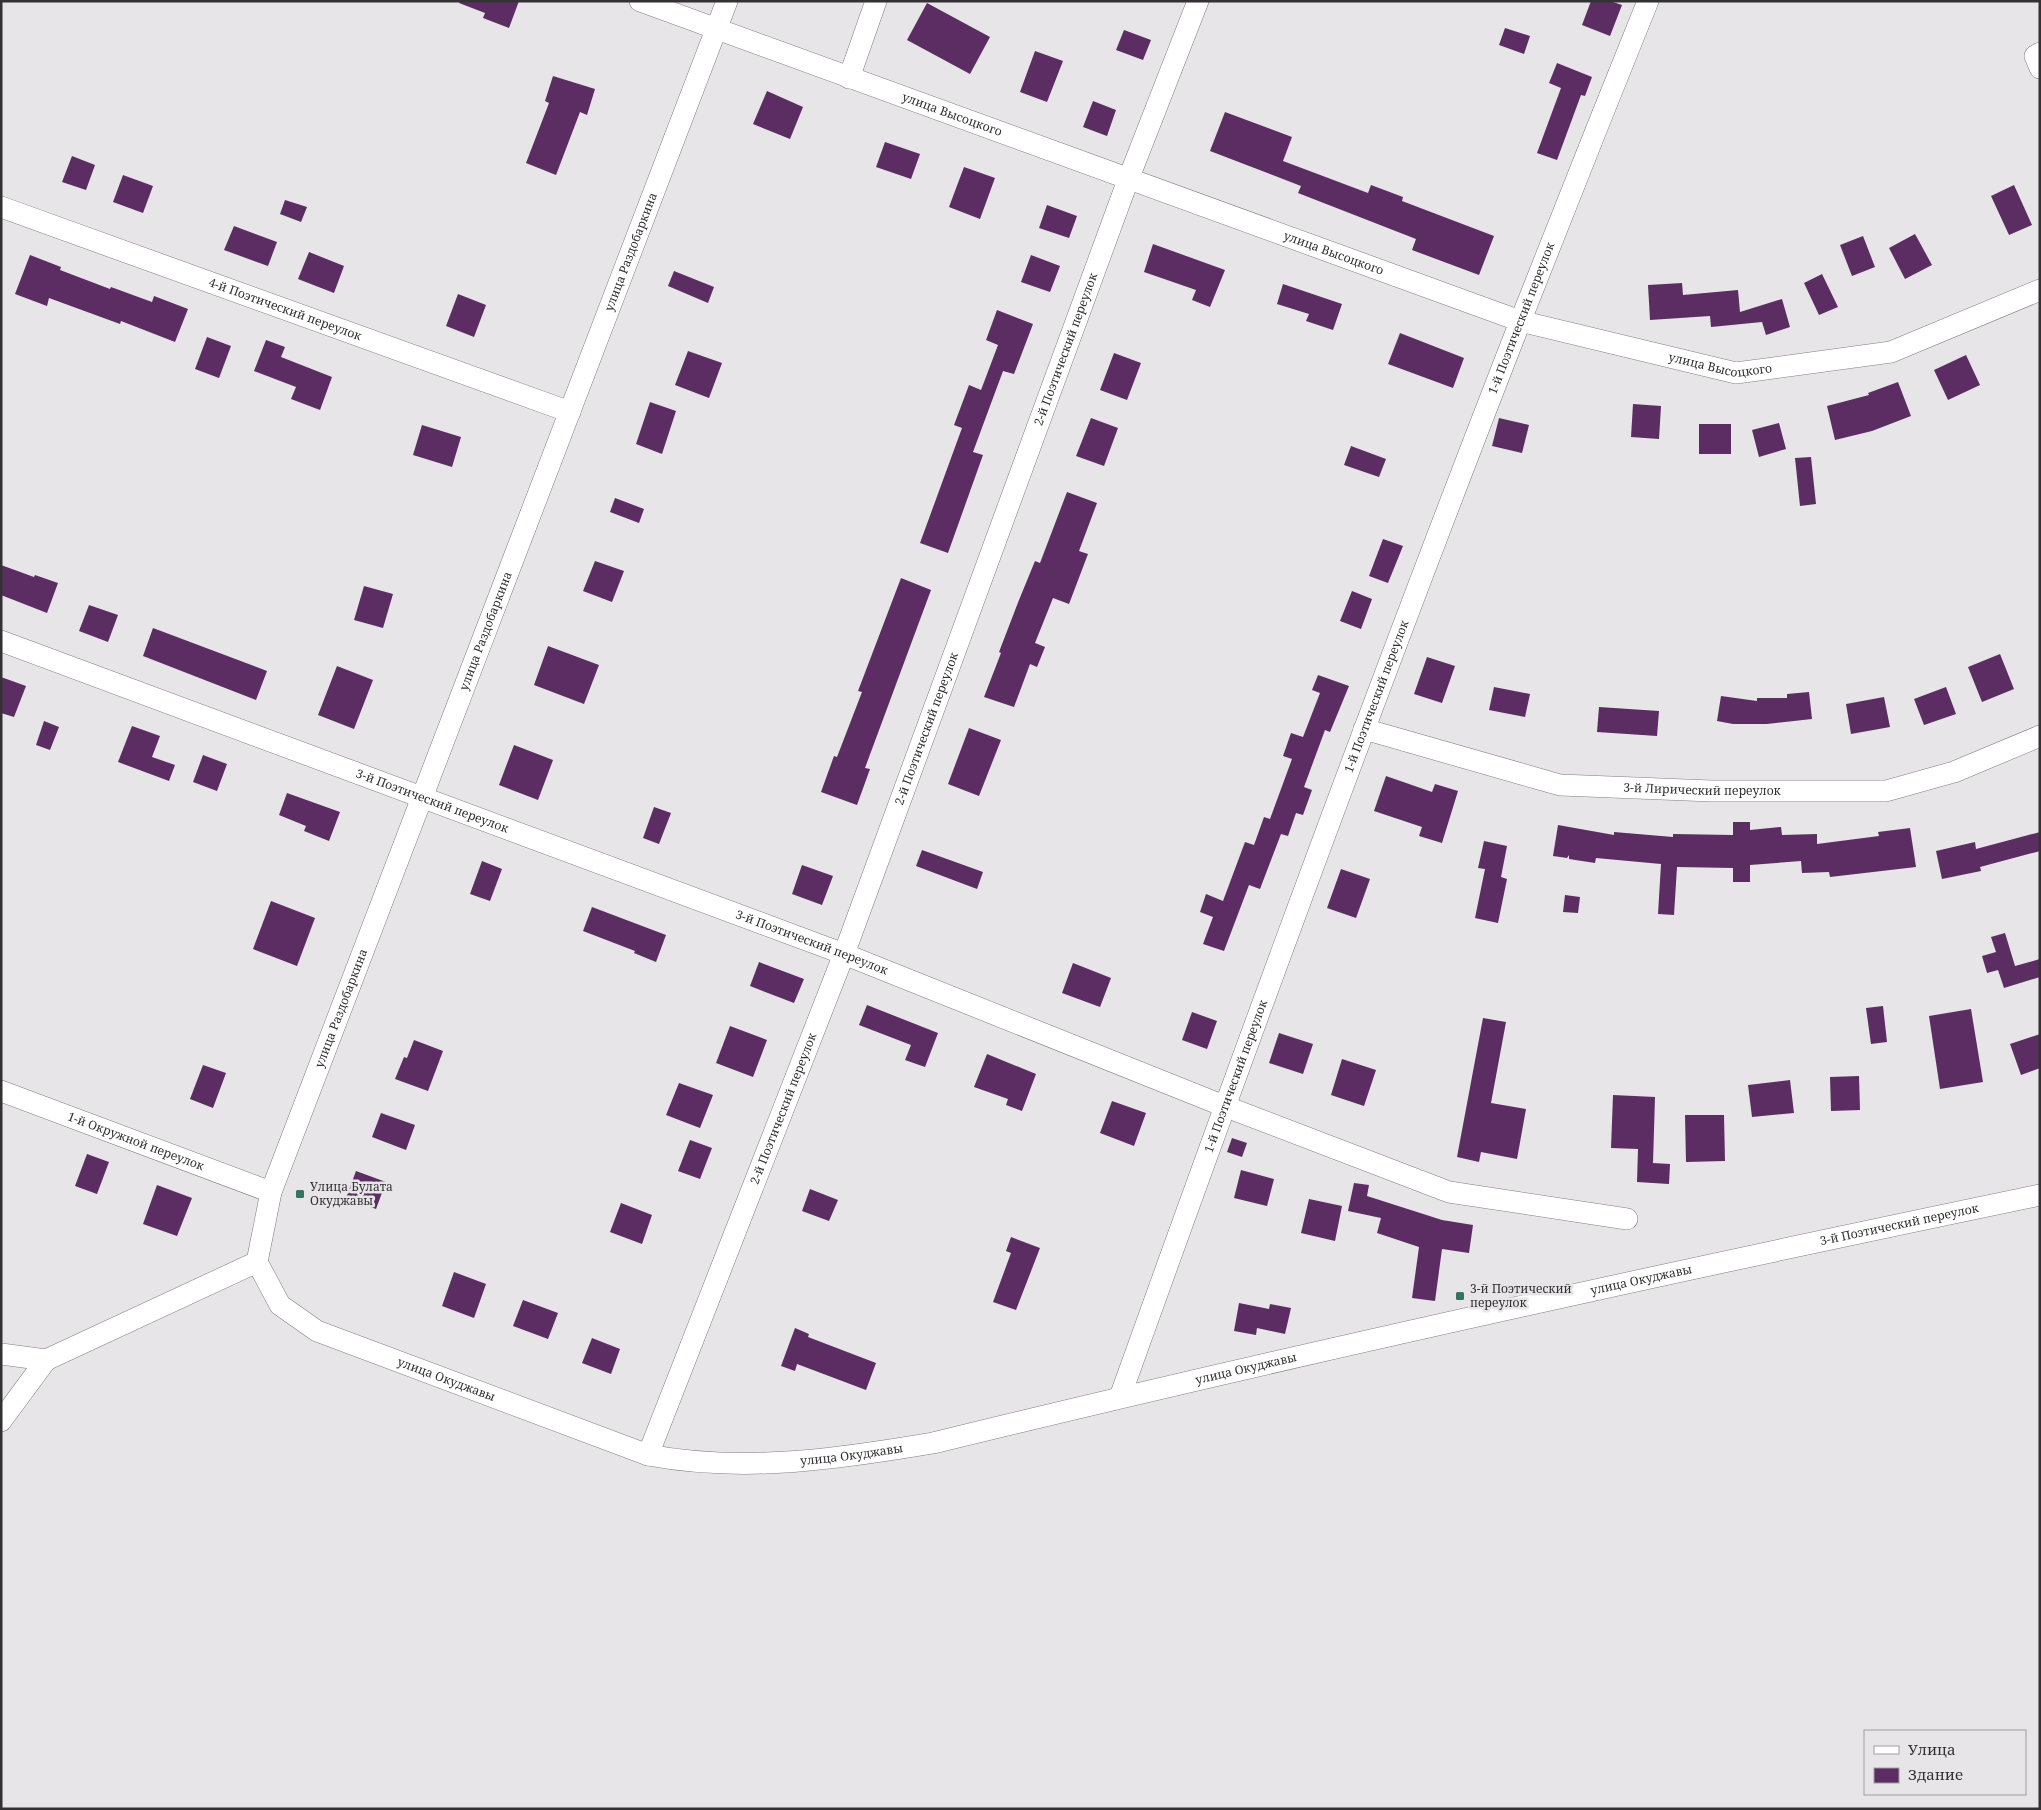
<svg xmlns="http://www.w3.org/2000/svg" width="2041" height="1810" font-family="'Noto Serif',serif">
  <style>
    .building { fill: #5c2d63 }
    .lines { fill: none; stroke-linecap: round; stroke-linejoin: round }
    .minor-casing { stroke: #817e81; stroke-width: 22 }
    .minor { stroke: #fff; stroke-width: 21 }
    .poi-dot { fill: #347463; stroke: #e8e5e9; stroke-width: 2 }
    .labels { text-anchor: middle; stroke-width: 5; stroke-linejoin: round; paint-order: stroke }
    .street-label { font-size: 12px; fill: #333133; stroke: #e8e5e9 }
    .poi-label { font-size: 12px; fill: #333133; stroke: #e8e5e9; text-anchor: start }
  </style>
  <rect width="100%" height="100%" fill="#e8e5e9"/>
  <path class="building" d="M460,1h59l-10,27 -26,-10 2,-5 -26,-10z
    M1591,1h19l12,4 -12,31 -28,-11z
    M927,3l63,34 -20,37 -63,-34z
    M1505,28l25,8 -6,18 -25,-9z
    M1124,30l27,10 -8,20 -27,-10z
    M1035,51l28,10 -16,41 -27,-10z
    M1557,63l35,14 -7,19 -4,-1 -24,65 -20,-7 24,-65 -12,-5z
    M553,76l42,13 -8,26 -7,-3 -24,63 -30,-12 23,-60 -4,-2z
    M767,91l36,16 -13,32 -37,-15z
    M1093,101l23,9 -9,26 -24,-9z
    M1225,112l67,25 -9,24 85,32 3,-8 32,12 -1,4 92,35 -15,39 -67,-25 4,-11 -118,-46 3,-7 -91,-35z
    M885,142l35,12 -9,25 -35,-12z
    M72,156l23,9 -9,25 -24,-8z
    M964,167l31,11 -15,41 -31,-12z
    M123,175l30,11 -10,27 -30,-11z
    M2014,185l18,40 -23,10 -18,-39z
    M285,200l22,7 -6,15 -21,-8z
    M1047,205l30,11 -8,22 -30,-10z
    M234,226l43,16 -9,24 -44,-16z
    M1915,234l17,31 -27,14 -16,-31z
    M1863,236l12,31 -23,9 -12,-31z
    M1153,244l72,26 -15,37 -18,-7 4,-10 -52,-18z
    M309,252l35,14 -10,27 -36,-14z
    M30,255l31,12 -1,3 50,19 1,-2 41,15 2,-6 34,13 -13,33 -54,-21 -1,3 -71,-26 -2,8 -32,-12z
    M1031,255l29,11 -10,26 -29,-10z
    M674,271l40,16 -6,16 -40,-17z
    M1822,274l16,33 -19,8 -15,-32z
    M1682,283l1,12 55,-5 2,22 42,-13 8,28 -24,8 -4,-13 -51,5 -1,-11 -60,4 -2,-35z
    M1283,284l59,20 -9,26 -27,-9 3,-7 -32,-10z
    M458,294l28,11 -12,32 -28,-11z
    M997,310l36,14 -19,50 -11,-3 -30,81 10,3 -35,98 -28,-10 42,-115 -8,-3 15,-40 12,5 17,-45 -12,-5z
    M1400,333l64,25 -11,30 -65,-24z
    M207,337l24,9 -12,32 -24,-9z
    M266,340l19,7 -4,10 51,20 -12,33 -29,-11 5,-12 -42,-16z
    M688,351l34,12 -13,35 -34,-13z
    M1114,353l27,10 -14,37 -27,-10z
    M1966,355l14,30 -32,15 -14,-30z
    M1898,382l13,34 -39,15 -37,9 -8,-34 42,-11 -1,-2z
    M650,402l26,9 -14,43 -26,-10z
    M1633,404l28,2 -2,33 -28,-2z
    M1091,418l27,10 -14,38 -28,-10z
    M1499,418l30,7 -7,28 -30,-7z
    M1779,423l7,26 -27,8 -7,-27z
    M1699,424h32v30h-32z
    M422,425l39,12 -9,30 -39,-12z
    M1351,446l35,13 -7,18 -35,-12z
    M1811,457l5,47 -16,2 -5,-48z
    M1067,492l30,11 -18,48 9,3 -19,50 -16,-6 -18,45 10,4 -8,20 -7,-3 -16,43 -30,-10 17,-44 -2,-1 20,-52 16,-39 5,2z
    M615,498l29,11 -5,14 -29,-11z
    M1383,539l20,7 -15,37 -19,-7z
    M595,561l29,10 -12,31 -29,-11z
    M1,565l33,12 1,-2 23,8 -11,30 -46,-18z
    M901,578l30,12 -66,178 5,1 -13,36 -36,-13 13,-36 3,1 25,-65 -4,-1z
    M364,586l29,8 -10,34 -29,-8z
    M1352,591l20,8 -11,30 -21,-8z
    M89,605l29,10 -10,27 -29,-11z
    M153,628l114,43 -11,29 -113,-44z
    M548,646l51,19 -15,39 -50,-19z
    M2000,654l14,35 -32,13 -14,-35z
    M1427,657l28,9 -13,37 -28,-9z
    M337,666l36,14 -19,49 -36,-14z
    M1318,675l31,11 -19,46 -5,-2 -21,57 8,3 -9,25 -7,-2 -8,23 -7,-2 -21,55 -11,-4 -25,66 -21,-7 10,-27 -13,-5 6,-18 17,7 22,-59 9,3 10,-28 6,2 22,-60 -9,-3 8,-23 12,4 17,-44 -8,-3z
    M1,677l25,9 -12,31 -13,-4z
    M1494,687l36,7 -5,23 -36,-7z
    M1946,687l10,27 -32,11 -10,-26z
    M1809,692l3,27 -45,5h-34l-16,-3 4,-25 36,5v-3h30v-4z
    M1884,697l6,30 -39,7 -5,-30z
    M1599,707l60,4 -2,25 -60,-4z
    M44,721l15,6 -9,23 -14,-5z
    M132,726l28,10 -8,21 23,8 -6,16 -51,-19z
    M969,728l32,12 -22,56 -31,-12z
    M514,745l39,15 -15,40 -39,-15z
    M203,755l24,9 -10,27 -24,-9z
    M1386,776l46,16 3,-8 23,7 -16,52 -23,-7 3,-9 -48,-16z
    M287,793l53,19 -11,29 -25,-10 2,-5 -27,-11z
    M654,807l17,6 -12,31 -16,-6z
    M1733,822h17v8l31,-3 1,8 35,-1v10l62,-8 -1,-4 32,-4 6,39 -86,10 -1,-5 -27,1 -1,-12 -51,4v17h-17v-14l-56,-1 -3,48 -16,-1 3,-50 -65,-6 -1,5 -26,-4v-4l-2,3 -14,-2 5,-31 56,10v-3l59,5v-3l60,1z
    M2040,832v19l-60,16 1,4 -39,8 -6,-28 39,-9 1,7z
    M1484,841l23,5 -6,31 6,2 -9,44 -23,-5 10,-49 -7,-1z
    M922,850l61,22 -6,17 -61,-23z
    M482,861l20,8 -12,32 -20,-7z
    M802,865l31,11 -11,29 -30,-11z
    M1341,869l29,10 -14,39 -29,-10z
    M1565,895l15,2 -2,16 -15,-1z
    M271,901l44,17 -18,48 -44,-17z
    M592,907l74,28 -10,27 -22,-9 1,-2 -52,-20z
    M2005,933l10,33 25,-7v18l-36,11 -6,-18 -11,3 -5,-17 14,-4 -5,-15z
    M759,962l45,17 -10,24 -44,-17z
    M1073,963l38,15 -11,29 -38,-14z
    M867,1005l71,28 -13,34 -20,-7 6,-15 -52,-20z
    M1883,1006l4,36 -16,2 -5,-36z
    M1971,1009l12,73 -43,7 -11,-73z
    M1192,1012l25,9 -10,28 -25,-9z
    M1483,1018l23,4 -15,81 35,6 -9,50 -36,-7 -2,10 -22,-5z
    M730,1026l37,14 -14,37 -37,-14z
    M1279,1033l34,11 -10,30 -34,-11z
    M2040,1034v34l-19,7 -11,-31z
    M414,1040l29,11 -15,40 -33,-12 9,-22 3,1z
    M987,1054l49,20 -14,37 -16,-6 2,-6 -34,-12z
    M1342,1059l34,11 -12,36 -33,-11z
    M203,1065l23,8 -13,35 -23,-9z
    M1859,1076l1,34 -29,1 -1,-34z
    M1790,1080l4,33 -42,4 -4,-32z
    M679,1083l34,12 -13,33 -34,-13z
    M1613,1095l42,2 -2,66 17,1 -1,20 -32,-2 1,-33 -27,-1z
    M1112,1101l34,12 -12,33 -34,-13z
    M381,1113l34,12 -9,25 -34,-13z
    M1685,1115h39l1,46 -39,1z
    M1232,1138l15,5 -5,14 -15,-5z
    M690,1140l22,8 -12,31 -22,-8z
    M87,1154l22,8 -12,32 -22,-8z
    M1241,1170l33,9 -7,27 -33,-8z
    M356,1171l30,11 -10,27 -30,-11z
    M1354,1183l15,2 -2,11 75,24 31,5 -4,28 -27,-4 -7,52 -23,-3 7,-51 -42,-14 4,-15 -33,-7z
    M157,1185l35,13 -15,38 -34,-12z
    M810,1189l28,11 -9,21 -27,-10z
    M1309,1199l33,7 -7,35 -34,-8z
    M621,1203l31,12 -10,29 -32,-12z
    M1011,1237l29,11 -24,62 -23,-8 18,-49 -5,-2z
    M454,1272l32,12 -12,34 -32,-12z
    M523,1300l35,13 -10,26 -35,-13z
    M1239,1303l30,6 1,-5 21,4 -6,26 -28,-6 -1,7 -22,-4z
    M795,1328l14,6 -1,3 68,26 -10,27 -69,-26 -2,7 -14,-5z
    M592,1338l28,11 -9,25 -29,-11z"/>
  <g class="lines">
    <g class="minor-casing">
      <g id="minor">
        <path id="s1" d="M640,1l880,320 216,52 155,-21 149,-62"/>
        <path d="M2040,53l-5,3 5,12"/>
        <path d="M849,78l27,-77"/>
        <path id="s2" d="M1,207l569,205"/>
        <path id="s3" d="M1,641l843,313 380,152 225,86 178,27"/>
        <path id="s4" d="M1364,729l196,56 152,6h174l68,-19 86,-36"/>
        <path id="s5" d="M1,1091l270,101"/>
        <path id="s6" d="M257,1262l23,43 37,26 331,124c96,18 190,4 285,-12 368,-90 737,-171 1107,-248"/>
        <path id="s7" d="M257,1262l14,-70 456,-1191"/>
        <path d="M1,1354l45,6 211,-98"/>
        <path id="s8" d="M1120,1397c129,-360 261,-719 400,-1075 42,-108 85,-214 128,-321"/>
        <path d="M1,1421l45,-61"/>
        <path id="s9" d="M648,1455l196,-501 284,-774 70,-179"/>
      </g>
    </g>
    <use href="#minor" class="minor"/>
  </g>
  <g class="poi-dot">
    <rect x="295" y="1189" width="10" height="10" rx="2.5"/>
    <rect x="1455" y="1291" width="10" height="10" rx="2.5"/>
  </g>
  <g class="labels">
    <g class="street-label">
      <text dy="4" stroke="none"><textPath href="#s1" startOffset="332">улица Высоцкого</textPath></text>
      <text dy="4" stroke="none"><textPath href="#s7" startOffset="1078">улица Раздобаркина</textPath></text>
      <text dy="4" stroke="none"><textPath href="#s1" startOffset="738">улица Высоцкого</textPath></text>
      <text dy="4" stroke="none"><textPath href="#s2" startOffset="302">4-й Поэтический переулок</textPath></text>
      <text dy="4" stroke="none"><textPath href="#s8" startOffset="1151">1-й Поэтический переулок</textPath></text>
      <text dy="4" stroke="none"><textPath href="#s9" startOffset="1182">2-й Поэтический переулок</textPath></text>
      <text dy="4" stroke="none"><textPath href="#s1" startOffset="1142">улица Высоцкого</textPath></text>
      <text dy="4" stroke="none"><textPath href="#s7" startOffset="672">улица Раздобаркина</textPath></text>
      <text dy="4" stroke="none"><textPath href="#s8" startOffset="746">1-й Поэтический переулок</textPath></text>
      <text dy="4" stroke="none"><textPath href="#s9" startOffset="778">2-й Поэтический переулок</textPath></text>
      <text dy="4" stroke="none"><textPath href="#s4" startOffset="346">3-й Лирический переулок</textPath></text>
      <text dy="4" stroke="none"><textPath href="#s3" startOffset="460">3-й Поэтический переулок</textPath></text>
      <text dy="4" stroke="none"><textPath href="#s3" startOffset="865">3-й Поэтический переулок</textPath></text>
      <text dy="4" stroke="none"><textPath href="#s7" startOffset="268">улица Раздобаркина</textPath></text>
      <text dy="4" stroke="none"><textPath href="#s8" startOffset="341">1-й Поэтический переулок</textPath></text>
      <text dy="4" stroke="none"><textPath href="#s9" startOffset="372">2-й Поэтический переулок</textPath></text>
      <text dy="4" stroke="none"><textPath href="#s5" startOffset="144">1-й Окружной переулок</textPath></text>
      <text dy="4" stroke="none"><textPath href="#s6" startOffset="1725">3-й Поэтический переулок</textPath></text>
      <text dy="4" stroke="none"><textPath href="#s6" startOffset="1461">улица Окуджавы</textPath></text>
      <text dy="4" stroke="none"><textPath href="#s6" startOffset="1056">улица Окуджавы</textPath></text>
      <text dy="4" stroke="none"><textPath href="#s6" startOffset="232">улица Окуджавы</textPath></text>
      <text dy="4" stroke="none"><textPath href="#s6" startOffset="652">улица Окуджавы</textPath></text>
    </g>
    <g class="poi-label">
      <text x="310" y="1191">Улица Булата<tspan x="310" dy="14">Окуджавы</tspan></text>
      <text x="1470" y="1293">3-й Поэтический<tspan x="1470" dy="14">переулок</tspan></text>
    </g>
  </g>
  <rect width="2041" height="1810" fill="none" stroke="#333133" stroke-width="5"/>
  <rect x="1864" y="1730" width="162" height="65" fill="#e8e5e9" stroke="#a09da0"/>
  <rect x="1874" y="1746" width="25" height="8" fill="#ffffff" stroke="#a09da0"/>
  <text x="1908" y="1755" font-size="15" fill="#333133">Улица</text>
  <rect x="1874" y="1768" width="25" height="15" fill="#5c2d63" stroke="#a09da0"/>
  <text x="1908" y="1780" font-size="15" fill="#333133">Здание</text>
</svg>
